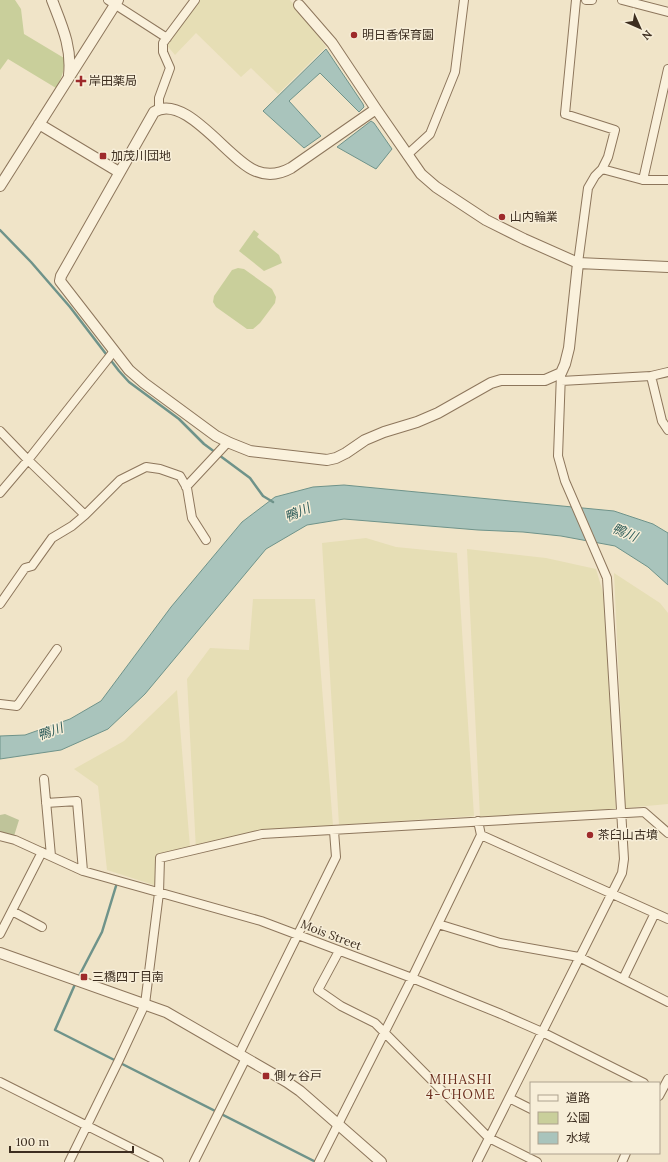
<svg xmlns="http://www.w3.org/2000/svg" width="668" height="1162" font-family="Lora,'Noto Sans JP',serif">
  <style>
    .farmland { fill: #e6deb5 }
    .green { fill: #c9cf9b }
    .cemetery { fill: #bfc49a }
    .water { fill: #a9c4bc; stroke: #6f938a }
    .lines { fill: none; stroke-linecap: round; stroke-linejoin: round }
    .stream { stroke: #6f938a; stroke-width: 2.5 }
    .minor-casing { stroke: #8d765c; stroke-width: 10 }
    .tertiary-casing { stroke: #8d765c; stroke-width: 12 }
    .minor { stroke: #faf1dc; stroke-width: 8 }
    .tertiary { stroke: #faf1dc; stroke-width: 10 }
    .poi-dot { fill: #9e2a2b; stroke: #f7eed8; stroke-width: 1.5 }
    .labels { text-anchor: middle; stroke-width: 3; stroke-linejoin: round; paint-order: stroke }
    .poi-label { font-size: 12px; fill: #3d2e20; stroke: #f7eed8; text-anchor: start }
    .street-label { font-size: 12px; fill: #3d2e20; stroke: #f7eed8 }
    .water-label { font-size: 13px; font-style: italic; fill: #2f5d5a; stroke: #f7eed8 }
    .neighbourhood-label { font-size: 13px; letter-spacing: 1px; fill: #6b2e1e; stroke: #f7eed8 }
  </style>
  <rect width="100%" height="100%" fill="#f0e4c8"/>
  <path class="farmland" d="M197,0h93l16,19 20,28 -48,47 -27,-26 -10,9 -45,-44 -21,22 -10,-12z
    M366,538l30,9 61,6 17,263 -135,9 -17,-282z
    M467,549l79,9 50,11 8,27 12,214 -136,7z
    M614,573l46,30 8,10v191l-43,4z
    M253,599h62l18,227 -71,6 -66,18 -9,-171 23,-31 39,2z
    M177,690l13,157 -34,11 1,28 -50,-16 -9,-84 -24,-17 50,-28z"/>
  <path class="green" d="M0,0h15l6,9 3,25 40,24c1,12 -2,19 -8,30l-48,-29 -8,11z
    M254,230l5,4 -2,3 22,18 3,8 -18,8 -25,-20z
    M238,268l6,1 28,20 4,8 -1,6 -15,20 -7,6h-6l-31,-22 -3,-5 1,-6 18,-26z"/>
  <path class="cemetery" d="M5,814l14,6 -5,16 -14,-3v-18z"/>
  <path class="water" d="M326,49l37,55 1,3 -5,5 -39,-39 -31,28 32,35 -17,12 -41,-37z
    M371,121l3,2 18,26 -16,20 -39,-22z
    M344,485l270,26 39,13 15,9v52l-20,-18 -33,-21 -54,-10 -38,-4 -45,-2 -134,-11 -37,6 -41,24 -121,145 -37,35 -47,21 -61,9v-23l25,-1 45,-16 31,-18 70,-94 71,-85 33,-25 38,-10z"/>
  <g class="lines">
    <path class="stream" d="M0,230l31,32 39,45 49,64 10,11 50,37 25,25 46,34 13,18 10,6
      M78,978l24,-46 14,-46
      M76,982l-21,48 259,131"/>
    <g class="minor-casing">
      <path id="minor" d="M108,0l59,38
        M576,0l-11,114 50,16 -7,27 -6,12 -7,7 -7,12 -10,75
        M586,0h6
        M622,0l46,12
        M159,109v-11l11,-30 -7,-16v-9l32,-43
        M407,155l23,-21 25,-62 9,-72
        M602,169l41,11h25
        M643,180l25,-111
        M651,376l11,45 6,9
        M561,381l90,-5 17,-4
        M0,431l28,29 57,55
        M186,487l42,-45
        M0,493l28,-33 86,-109
        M0,604l25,-36 7,-2 20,-28 20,-12 13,-11 35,-35 26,-13 14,2 20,7 7,12 5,30 14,22
        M0,704l17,2 40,-57
        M44,779l7,77
        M46,803l31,-2 6,70
        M481,835l187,84
        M0,836l15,4 68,31 178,50 151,57 89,36 41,18 102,51
        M12,911l30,16
        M438,924l62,19 79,14 89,45
        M0,934l42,-82
        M339,951l-21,39 23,16 34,17 114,115 48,24
        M623,979l32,-66
        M239,1054l97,-197 -2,-26
        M0,1082l159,80
        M659,1096l9,-17
        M509,1098l22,11
        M69,1162l49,-100 27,-58 14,-111 1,-35 102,-24 382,-22 24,21
        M194,1162l52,-104
        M319,1162l93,-184 69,-143 -3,-14
        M477,1162l145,-289 2,-14 -17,-281 -42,-97 -7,-25 3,-83
        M622,1162l4,-9"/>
    </g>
    <g class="tertiary-casing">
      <path id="tertiary" d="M52,0c10,26 20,47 17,75
        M299,5l33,38 44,66 45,65 15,13 50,33 38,19 54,24 90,4
        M376,109l-85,59c-11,6 -23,8 -35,3 -27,-10 -71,-79 -102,-59l-93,164 -1,5 69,89 15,13 72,53 14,7 20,8 77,9 9,-2 10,-5 19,-13 19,-8 33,-10 21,-9 53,-30 10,-3h44l16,-7 4,-9 4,-16 9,-85
        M39,124l80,48
        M0,186l118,-186
        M0,953l166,59 121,70 13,9 81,71"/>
    </g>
    <use href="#minor" class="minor"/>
    <use href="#tertiary" class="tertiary"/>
  </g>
  <g class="poi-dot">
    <circle cx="354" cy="35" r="4"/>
    <path d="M79 75h4v4h4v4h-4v4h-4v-4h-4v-4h4z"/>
    <rect x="99" y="152" width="8" height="8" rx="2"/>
    <circle cx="502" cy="217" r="4"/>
    <circle cx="590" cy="835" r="4"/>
    <rect x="80" y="973" width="8" height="8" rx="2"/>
    <rect x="262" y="1072" width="8" height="8" rx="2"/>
  </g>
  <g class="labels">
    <g class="poi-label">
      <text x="362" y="39">明日香保育園</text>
      <text x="89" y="85">岸田薬局</text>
      <text x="111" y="160">加茂川団地</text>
      <text x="510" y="221">山内輪業</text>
      <text x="598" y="839">茶臼山古墳</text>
      <text x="92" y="981">三橋四丁目南</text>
      <text x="274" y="1080">側ヶ谷戸</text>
    </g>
    <g class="street-label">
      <text transform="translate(331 935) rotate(21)" y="4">Mois Street</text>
    </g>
    <g class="water-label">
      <text transform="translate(297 512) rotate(-23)" y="5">鴨川</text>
      <text transform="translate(625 532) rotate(23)" y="5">鴨川</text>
      <text transform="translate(50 731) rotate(-20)" y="5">鴨川</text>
    </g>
    <g class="neighbourhood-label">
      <text x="461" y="1084">MIHASHI<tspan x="461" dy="15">4-CHOME</tspan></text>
    </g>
  </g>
  <rect x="530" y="1082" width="130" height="72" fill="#f7eed8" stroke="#ada18e"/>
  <rect x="538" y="1095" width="20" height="6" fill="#faf1dc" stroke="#ada18e"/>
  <text x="566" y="1102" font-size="12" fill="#3d2e20">道路</text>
  <rect x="538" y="1112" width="20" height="12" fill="#c9cf9b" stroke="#ada18e"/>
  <text x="566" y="1122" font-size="12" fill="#3d2e20">公園</text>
  <rect x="538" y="1132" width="20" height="12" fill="#a9c4bc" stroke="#ada18e"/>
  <text x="566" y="1142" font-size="12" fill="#3d2e20">水域</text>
  <g transform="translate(640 28) rotate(135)" stroke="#f7eed8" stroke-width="3" paint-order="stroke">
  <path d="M0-3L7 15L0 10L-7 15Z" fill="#3d2e20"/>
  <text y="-6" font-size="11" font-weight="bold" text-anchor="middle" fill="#3d2e20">N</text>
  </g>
  <path d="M10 1146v6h123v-6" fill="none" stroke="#3d2e20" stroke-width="2"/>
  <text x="16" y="1146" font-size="12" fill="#3d2e20" stroke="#f7eed8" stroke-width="3" paint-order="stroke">100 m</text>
</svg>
